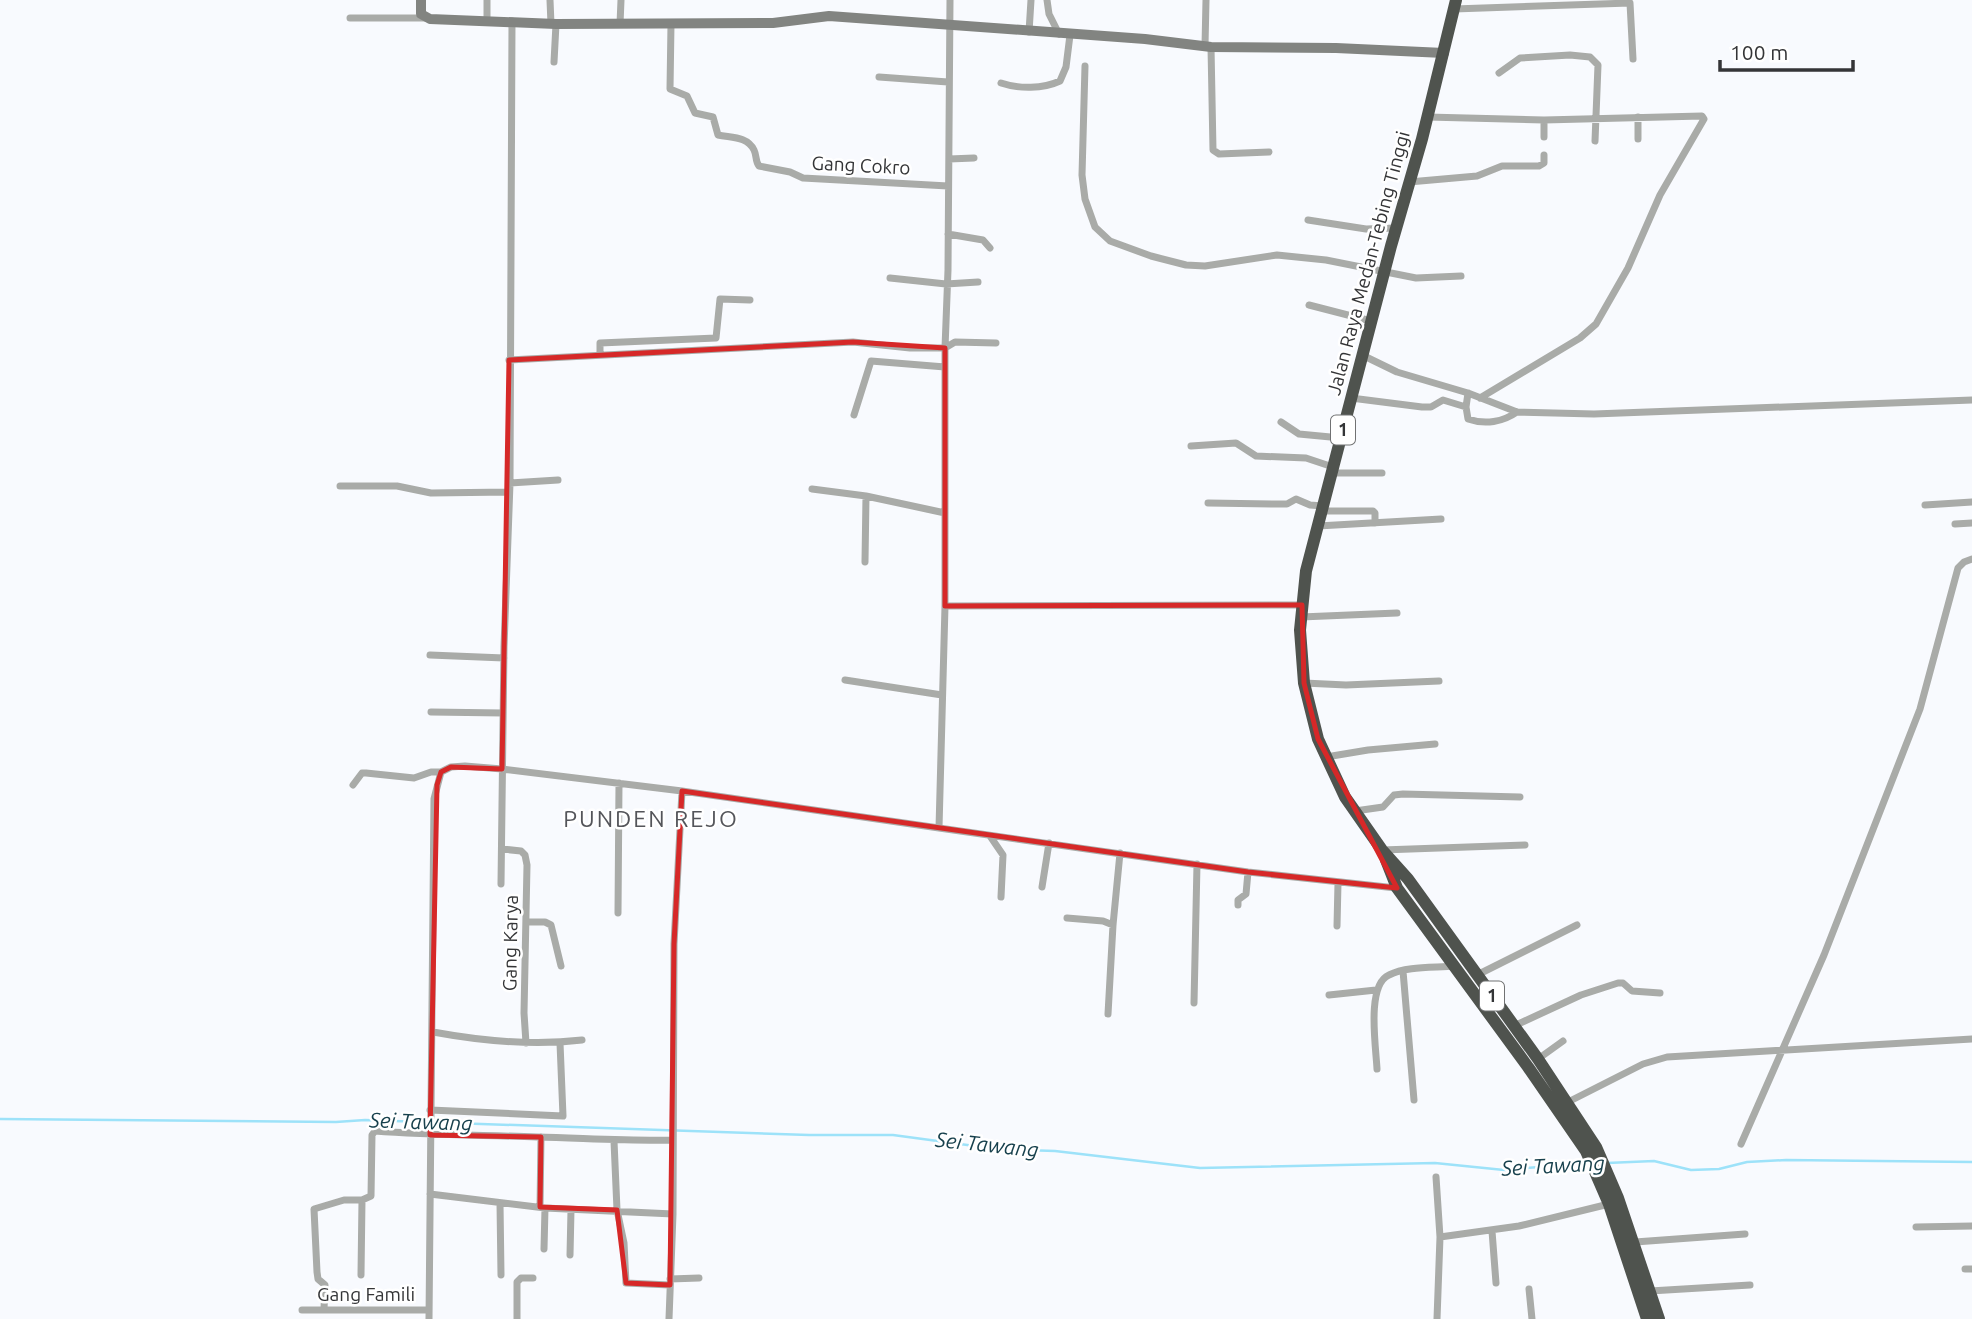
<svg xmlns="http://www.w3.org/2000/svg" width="1972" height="1319" font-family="Ubuntu,sans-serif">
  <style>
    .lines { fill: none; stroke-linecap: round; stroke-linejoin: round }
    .stream { stroke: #9de2f9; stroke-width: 2.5 }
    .street { stroke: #a9aba8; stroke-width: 7 }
    .secondary { stroke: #828481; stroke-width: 10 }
    .highway { stroke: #4f534e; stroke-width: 12 }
    .marked { fill: none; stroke: #d62828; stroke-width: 5; stroke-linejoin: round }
    .labels { text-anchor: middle; stroke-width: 5; stroke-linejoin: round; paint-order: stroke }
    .shield { fill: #fff; stroke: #717273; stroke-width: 2 }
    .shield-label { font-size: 18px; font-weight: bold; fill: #343537 }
    .street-label { font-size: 19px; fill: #343537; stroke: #fff }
    .water-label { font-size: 21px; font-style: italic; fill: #18414d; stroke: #fff }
    .quarter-label { font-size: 23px; letter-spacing: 2px; fill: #54555a; stroke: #fff }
  </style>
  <rect width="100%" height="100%" fill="#f8fafe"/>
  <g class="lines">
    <path class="stream" d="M0,1119l336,3 29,-2 444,15h84l104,14 58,2 145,17 235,-5 69,7 82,-7
      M1607,1163l47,-2 37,9 28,-1 28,-7 39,-2 186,2"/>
    <path class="street" d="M550,0l1,24
      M950,0l-2,270 -3,78v258l-6,222 309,44 148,16
      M1047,0l2,14 10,20
      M1454,9l176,-6 3,56
      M350,18h75
      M487,21v-21
      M620,24l1,-24
      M671,24l-1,65 17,7 8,17 18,4 5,18c13,3 29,1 36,15 3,6 1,11 5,16l31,6 13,6 145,8
      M1029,32l2,-32
      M1205,46l1,-46
      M1211,47l2,103 6,4 50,-2
      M554,62l2,-38
      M1085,66l-3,109 3,24 10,28 15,14 41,15 35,9 19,1 72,-11 49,5 90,18 45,-2
      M1499,73l21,-15 50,-3 20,2 8,8 -3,76
      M879,77l69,5
      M1001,83c18,6 42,6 59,-2l6,-14 4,-32
      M1427,117l117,3 158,-4 2,3 -44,76 -32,73 -32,56 -16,14 -100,60
      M1638,117v22
      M1544,137v-17
      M949,159l25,-1
      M1409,182l68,-6 25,-10h37l5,-3v-8
      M1308,220l58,9 30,-1
      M948,234l35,6 7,8
      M890,278l56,6 32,-2
      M1309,305l62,16
      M600,355v-12l116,-5 4,-39 30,1
      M1362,355l35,17 71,21 49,19 77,2 378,-14
      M509,360l344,-18 57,6h35l10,-6 41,1
      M1351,398l71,9h9l12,-7 23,7 2,-14
      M1466,407l2,12c17,6 35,3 49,-7
      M854,415l17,-54 74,6
      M1281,422l18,12 42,4
      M1191,446l45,-3 20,13 50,2 27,9
      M1331,473h51
      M510,483l48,-3
      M340,486h57l34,7 78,-1
      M812,489l54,7 79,17
      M1208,503l70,1h9l9,-5 14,6 13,1
      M1925,505l47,-3
      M1321,511h52l2,2v10
      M1955,524l17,-1
      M1318,526l123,-7
      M865,562l1,-66
      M945,606l357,-1
      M1301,617l96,-4
      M430,655l74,3
      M845,680l97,15
      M1304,683l42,2 93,-4
      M431,712l72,1
      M1326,757l42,-7 67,-6
      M353,785l9,-12h4l48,5 17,-6h10
      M1355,811l28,-4 11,-12 9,-1 117,3
      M990,836l13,19 -2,42
      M502,849l19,2 4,4 2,10 -3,148 2,30
      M1382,850l143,-5
      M501,884l3,-237 6,-164 2,-462
      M1042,887l7,-44
      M1238,905v-5l8,-6 2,-22
      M618,913l1,-130
      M1067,918l36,3 10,4
      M526,922h19l6,3 10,41
      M1337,926l1,-43
      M1403,971l11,129
      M1477,975l100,-50
      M1329,995l47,-5
      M1194,1003l3,-139
      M1108,1014l5,-89 7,-72
      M1514,1026l67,-31 37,-12h5l9,8 28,2
      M433,1032c49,9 99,14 149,8
      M1538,1059l25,-18
      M1377,1069c-1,-22 -11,-84 12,-94 18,-9 45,-7 66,-9
      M1568,1102l75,-38 24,-7 305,-18
      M430,1110l133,6 -3,-73
      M614,1141l3,69 7,33 2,40 44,2
      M1741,1144l83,-189 96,-246 38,-141 6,-6 8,-3
      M1436,1177l4,60 -3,82
      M430,1194l115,14 128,6
      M500,1203l1,72
      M540,1207l1,-70
      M1916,1227l56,-1
      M1492,1231l4,52
      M1440,1237l79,-11 90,-22
      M1635,1242l110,-8
      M544,1249l1,-41
      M570,1255l1,-45
      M1965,1269h7
      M361,1275l1,-75 9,-4 1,-61 3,-4c54,4 108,4 162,6 46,1 90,4 136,3
      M670,1279l29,-1
      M1529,1289l3,30
      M1650,1291l100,-6
      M324,1309l1,-24 -7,-6 -1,-7 -3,-63 30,-9h18
      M302,1310h127
      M429,1319l5,-520 7,-27 10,-5 14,-1 37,3 180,22 257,37
      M517,1319v-37l4,-4h12
      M669,1319l4,-105 1,-270 8,-153"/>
    <path class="secondary" d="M421,0v14l9,5 126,5 217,-1 56,-7 316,23 66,8 125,1 108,5"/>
    <path class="highway" d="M1456,0l-34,139 -31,107 -85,325 -6,59 4,53 14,56 27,58 37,53 26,29 130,180 58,88 22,51 41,121
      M1386,860l11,28 131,179 58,84 23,53 38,115"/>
  </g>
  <path class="marked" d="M853,342l92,6v258l357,-1 2,78 14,56 79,149 -149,-16 -566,-81 -8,153 -4,341 -44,-2 -9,-73 -77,-3 1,-70 -111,-2 7,-350 4,-13 10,-5 51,2 7,-409z"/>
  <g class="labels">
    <g class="shield">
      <rect x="1331" y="415.5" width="24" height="29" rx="5"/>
      <rect x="1480" y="981.5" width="24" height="29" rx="5"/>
    </g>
    <g class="shield-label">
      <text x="1343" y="436">1</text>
      <text x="1492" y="1002">1</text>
    </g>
    <g class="street-label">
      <text transform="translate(861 165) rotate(3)" y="7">Gang Cokro</text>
      <text transform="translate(1368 263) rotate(-75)" y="7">Jalan Raya Medan-Tebing Tinggi</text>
      <text transform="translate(510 943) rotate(-89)" y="7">Gang Karya</text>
      <text x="366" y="1301">Gang Famili</text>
    </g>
    <g class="water-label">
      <text transform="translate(421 1122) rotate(2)" y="7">Sei Tawang</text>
      <text transform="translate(987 1145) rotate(6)" y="7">Sei Tawang</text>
      <text transform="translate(1553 1166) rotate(-3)" y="7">Sei Tawang</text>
    </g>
    <g class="quarter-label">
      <text x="651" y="827">PUNDEN REJO</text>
    </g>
  </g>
  <path d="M1720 60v10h133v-10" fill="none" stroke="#343537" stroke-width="3.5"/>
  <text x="1730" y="60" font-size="21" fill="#343537" stroke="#ffffff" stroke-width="5" paint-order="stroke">100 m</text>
</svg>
